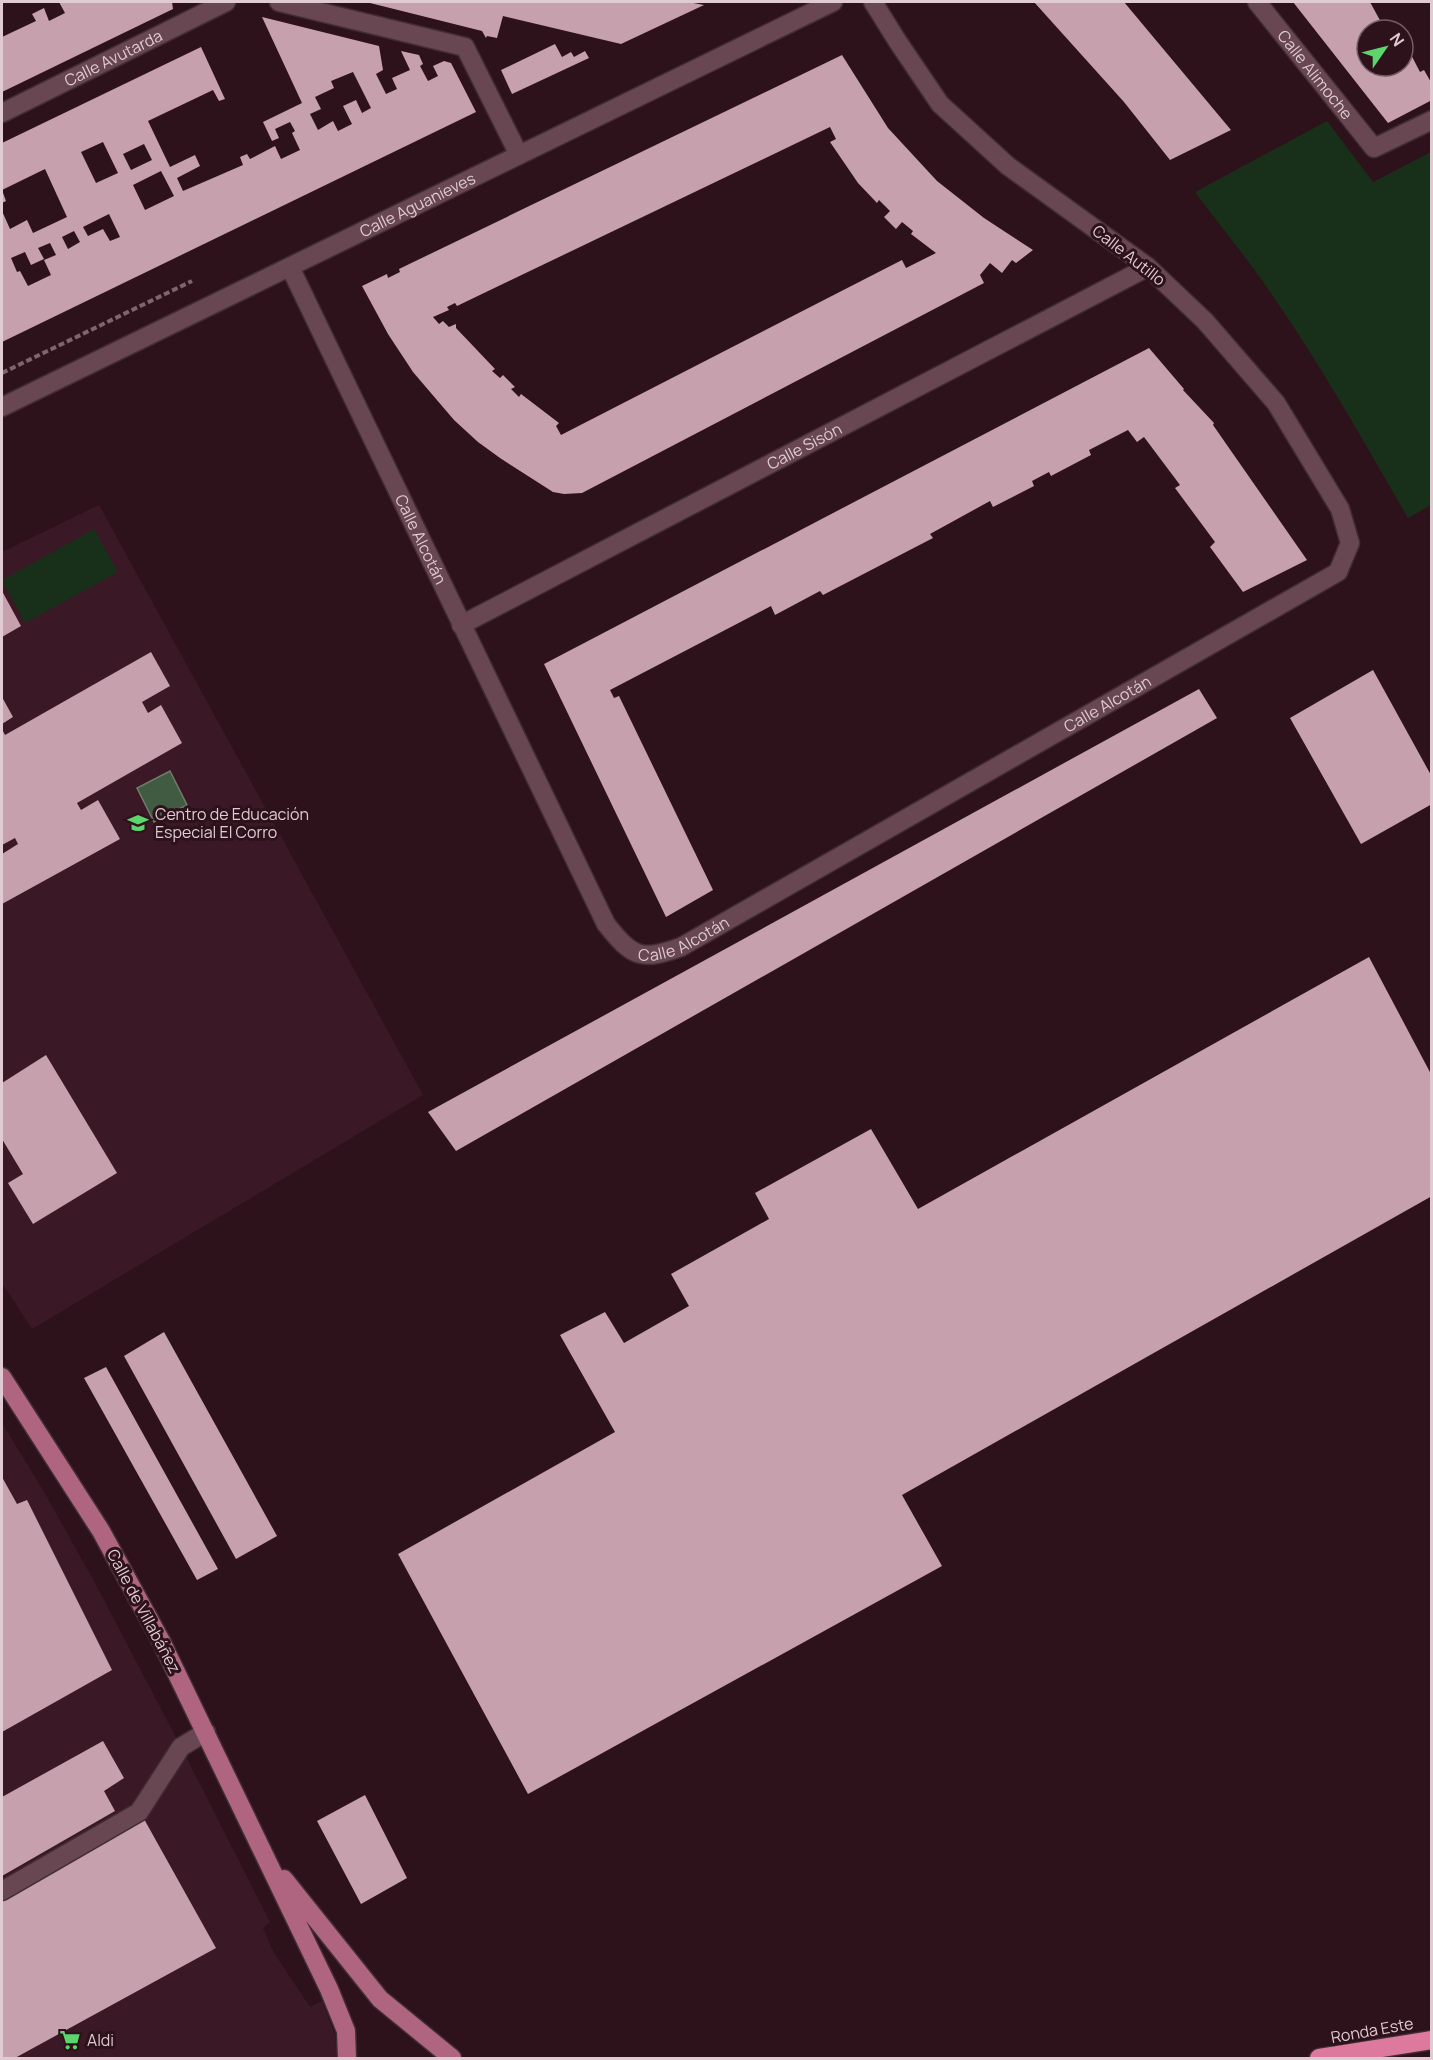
<svg xmlns="http://www.w3.org/2000/svg" width="1433" height="2060" font-family="Manrope,sans-serif">
  <style>
    .built { fill: #3b1825 }
    .green { fill: #18301a }
    .water { fill: #405b42; stroke: #707d6d; stroke-width: 1.5 }
    .building { fill: #c6a0ac; fill-rule: evenodd }
    .lines { fill: none; stroke-linecap: round; stroke-linejoin: round }
    .minor-casing { stroke: #412d33; stroke-width: 21 }
    .major-casing { stroke: #412d33; stroke-width: 21 }
    .highway-casing { stroke: #412d33; stroke-width: 21 }
    .path { stroke: #7d656e; stroke-width: 4; stroke-dasharray: 6 3; stroke-linecap: butt }
    .minor { stroke: #684752; stroke-width: 18 }
    .major { stroke: #af6580; stroke-width: 18 }
    .highway { stroke: #de799e; stroke-width: 18 }
    .labels { text-anchor: middle; stroke-width: 6; stroke-linejoin: round; paint-order: stroke }
    .street-label { font-size: 16px; fill: #dfcbd1; stroke: #2d121c }
    .poi-label { font-size: 16px; fill: #dfcbd1; stroke: #2d121c; text-anchor: start }
  </style>
  <rect width="100%" height="100%" fill="#2d121c"/>
  <path class="built" d="M99,505l324,590 -391,234 -30,-46v-731z
    M2,1423l42,69 50,89 87,166 89,175 -7,6 11,25 36,54 12,-6 13,34 2,23h-335z"/>
  <path class="green" d="M1327,121l46,61 58,-30v353l-23,13c-47,-82 -94,-165 -149,-242 -21,-29 -43,-56 -64,-84z
    M94,529l24,43 -93,51 -23,-43z"/>
  <path class="water" d="M170,771l17,34 -33,17 -17,-34z"/>
  <path class="building" d="M59,2h113l1,7 -171,83v-55l34,-16 -4,-7 12,-6 5,13 16,-8z
    M366,2h322l16,3 -83,39 -118,-28 -6,22 -10,-2 -1,2 -4,-7z
    M1034,2h90l107,128 -61,30 -46,-58z
    M1293,2h77l12,22 5,-2 4,8h-24v36h36v-19l3,-2 14,27 4,-2 8,14v16l-44,23z
    M262,17l117,29 4,24 -7,4 10,20 11,-5 -5,-11 18,-8 -9,-19 18,4 4,9 -3,2 8,15 10,-5 -5,-10 11,-5 7,2 25,49 -474,230v-131l8,18 17,-9 6,13 34,-16 -22,-48 -43,21 4,11 -4,2v-60l199,-96 24,52 -6,2 -6,-11 -65,31 22,46 25,-12 5,11 -23,12 6,13 60,-26 -3,-8 7,-3 3,5 25,-13 6,13 19,-9 -8,-17 3,-2 -5,-9 -15,7 4,9 -7,3 -9,-19 39,-19zM353,72l18,36 -9,5 -6,-13 -13,6 9,18 -14,7 -5,-10 -15,9 -8,-16 11,-5 -6,-12 19,-9 -3,-7zM103,142l15,31 -22,10 -15,-31zM144,144l8,16 -21,10 -8,-16zM161,171l13,25 -29,14 -12,-25zM109,214l11,23 -10,4 -7,-12 -15,7 -5,-9zM74,231l6,11 -12,7 -6,-12zM50,243l6,12 -12,5 7,15 -23,11 -8,-15 -3,1 -6,-14 14,-6 6,13 13,-6 -6,-11z
    M555,44l7,13 9,-5 3,5 11,-6 4,7 -77,36 -11,-24z
    M842,55l46,73 49,53 47,37 49,32 -17,13 -4,-3 -10,13 -12,-10 -10,12 4,8 -402,210 -18,1 -11,-2 -53,-34 -22,-16 -24,-22 -41,-48 -25,-38 -26,-48 25,-12 1,4 12,-6 -1,-3zM830,127l6,12 -6,3 28,41 19,20 2,-3 11,11 -6,6 12,12 6,-7 11,9 -2,3 25,19 -30,15 -4,-8 -341,175 -5,-9 3,-3 -38,-29 -2,3 -8,-8 4,-2 -12,-12 -3,3 -8,-7 3,-2 -39,-41v-4l-7,3 -6,-6 -4,3 -6,-7 16,-7 -2,-3 8,-4 2,3z
    M1149,348l35,41 -1,1 31,33 -1,2 94,135 -64,32 -33,-45 5,-5 -40,-54 5,-3 -36,-48 -7,5 -9,-12 -39,20 2,5 -40,21 -2,-4 -17,9 2,5 -41,21 -3,-6 -60,33 3,4 -110,57 -3,-4 -45,24 -4,-9 -161,84 4,8 5,-2 94,194 -47,27 -122,-253z
    M2,591l19,35 -19,11z
    M151,652l19,34 -28,16 6,11 13,-8 21,38 -105,60 4,7 17,-10 22,39 -118,65v-50l16,-10 -3,-6 -13,7v-116l3,6z
    M1373,670l59,107v27l-71,40 -71,-126z
    M1199,689l18,29 -761,433 -28,-39z
    M2,697l11,20 -11,7z
    M1369,957l63,119v120l-530,299 40,71 -414,228 -130,-240 217,-122 -55,-97 45,-23 19,31 65,-37 -18,-32 98,-55 -14,-26 116,-64 47,80z
    M46,1055l71,118 -84,51 -25,-41 15,-9 -21,-35v-56z
    M164,1332l113,204 -41,23 -112,-203z
    M106,1367l112,202 -21,11 -113,-202z
    M2,1477l15,27 10,-4 85,170 -110,62z
    M103,1741l21,37 -20,13 11,20 -113,65v-79z
    M365,1795l42,83 -46,26 -44,-83z
    M144,1819l72,129 -201,110h-13v-161z"/>
  <g class="lines">
    <g class="minor-casing">
      <g id="minor">
        <path d="M279,2l186,45 54,108"/>
        <path id="s1" d="M1257,2l117,146 58,-28"/>
        <path id="s2" d="M2,113l224,-111"/>
        <path id="s3" d="M290,267l316,657c27,34 35,37 75,23l657,-375 12,-29 -10,-34 -64,-106 -71,-82 -57,-54 -140,-101 -68,-62 -42,-62 -25,-40"/>
        <path id="s4" d="M2,407l831,-405"/>
        <path id="s5" d="M461,625l687,-358"/>
        <path d="M2,1891l137,-79 42,-65 25,-15"/>
      </g>
    </g>
    <g class="major-casing">
      <path id="major" d="M2,1377l99,154 60,110 168,348 17,42 1,27
        M284,1879l96,120 72,59"/>
    </g>
    <g class="highway-casing">
      <path id="highway" d="M1319,2058l113,-18"/>
    </g>
    <path class="path" d="M2,373l190,-92"/>
    <use href="#minor" class="minor"/>
    <use href="#major" class="major"/>
    <use href="#highway" class="highway"/>
  </g>
  <defs>
    <g id="school-bare" transform="scale(1.62)"><path d="M0-5L7-2L0 1L-7-2ZM-4 1L0 2.5L4 1V4Q0 6-4 4Z" fill="#5cd56d" stroke="#2d121c" stroke-width="2.5" paint-order="stroke"/></g>
    <g id="supermarket-bare" transform="scale(1.62)"><path d="M-6-5.5h2.5l.6 2H6L4.5 2H-2.5L-4.4-4H-6ZM-1.5 3.2a1.3 1.3 0 1 0 .1 0ZM3 3.2a1.3 1.3 0 1 0 .1 0Z" fill="#5cd56d" stroke="#2d121c" stroke-width="2.5" paint-order="stroke"/></g>
  </defs>
  <g fill-rule="evenodd">
    <use href="#school-bare" x="138" y="823"/>
    <use href="#supermarket-bare" x="70" y="2040"/>
  </g>
  <g class="labels">
    <g class="street-label">
      <text dy="6" stroke="none"><textPath href="#s2" startOffset="124">Calle Avutarda</textPath></text>
      <text dy="6" stroke="none"><textPath href="#s1" startOffset="93">Calle Alimoche</textPath></text>
      <text dy="6" stroke="none"><textPath href="#s4" startOffset="462">Calle Aguanieves</textPath></text>
      <text transform="translate(1129 255) rotate(38)" y="6">Calle Autillo</text>
      <text dy="6" stroke="none"><textPath href="#s5" startOffset="387">Calle Sisón</textPath></text>
      <text dy="6" stroke="none"><textPath href="#s3" startOffset="302">Calle Alcotán</textPath></text>
      <text dy="6" stroke="none"><textPath href="#s3" startOffset="1308">Calle Alcotán</textPath></text>
      <text dy="6" stroke="none"><textPath href="#s3" startOffset="822">Calle Alcotán</textPath></text>
      <text transform="translate(144 1611) rotate(62)" y="6">Calle de Villabáñez</text>
      <text transform="translate(1372 2030) rotate(-10)" y="6">Ronda Este</text>
    </g>
    <g class="poi-label">
      <text x="155" y="820">Centro de Educación<tspan x="155" dy="18">Especial El Corro</tspan></text>
      <text x="87" y="2046">Aldi</text>
    </g>
  </g>
  <rect width="1433" height="2060" fill="none" stroke="#dfcbd1" stroke-width="6"/>
  <g transform="translate(1385 48) rotate(55)"><circle r="28" fill="#2d121c" stroke="#745c64" stroke-width="1.5"/>
  <path d="M0-4.5L10 22L0 15L-10 22Z" fill="#5cd56d"/>
  <text y="-9" font-size="16" font-weight="bold" text-anchor="middle" fill="#dfcbd1">N</text>
  </g>
</svg>
